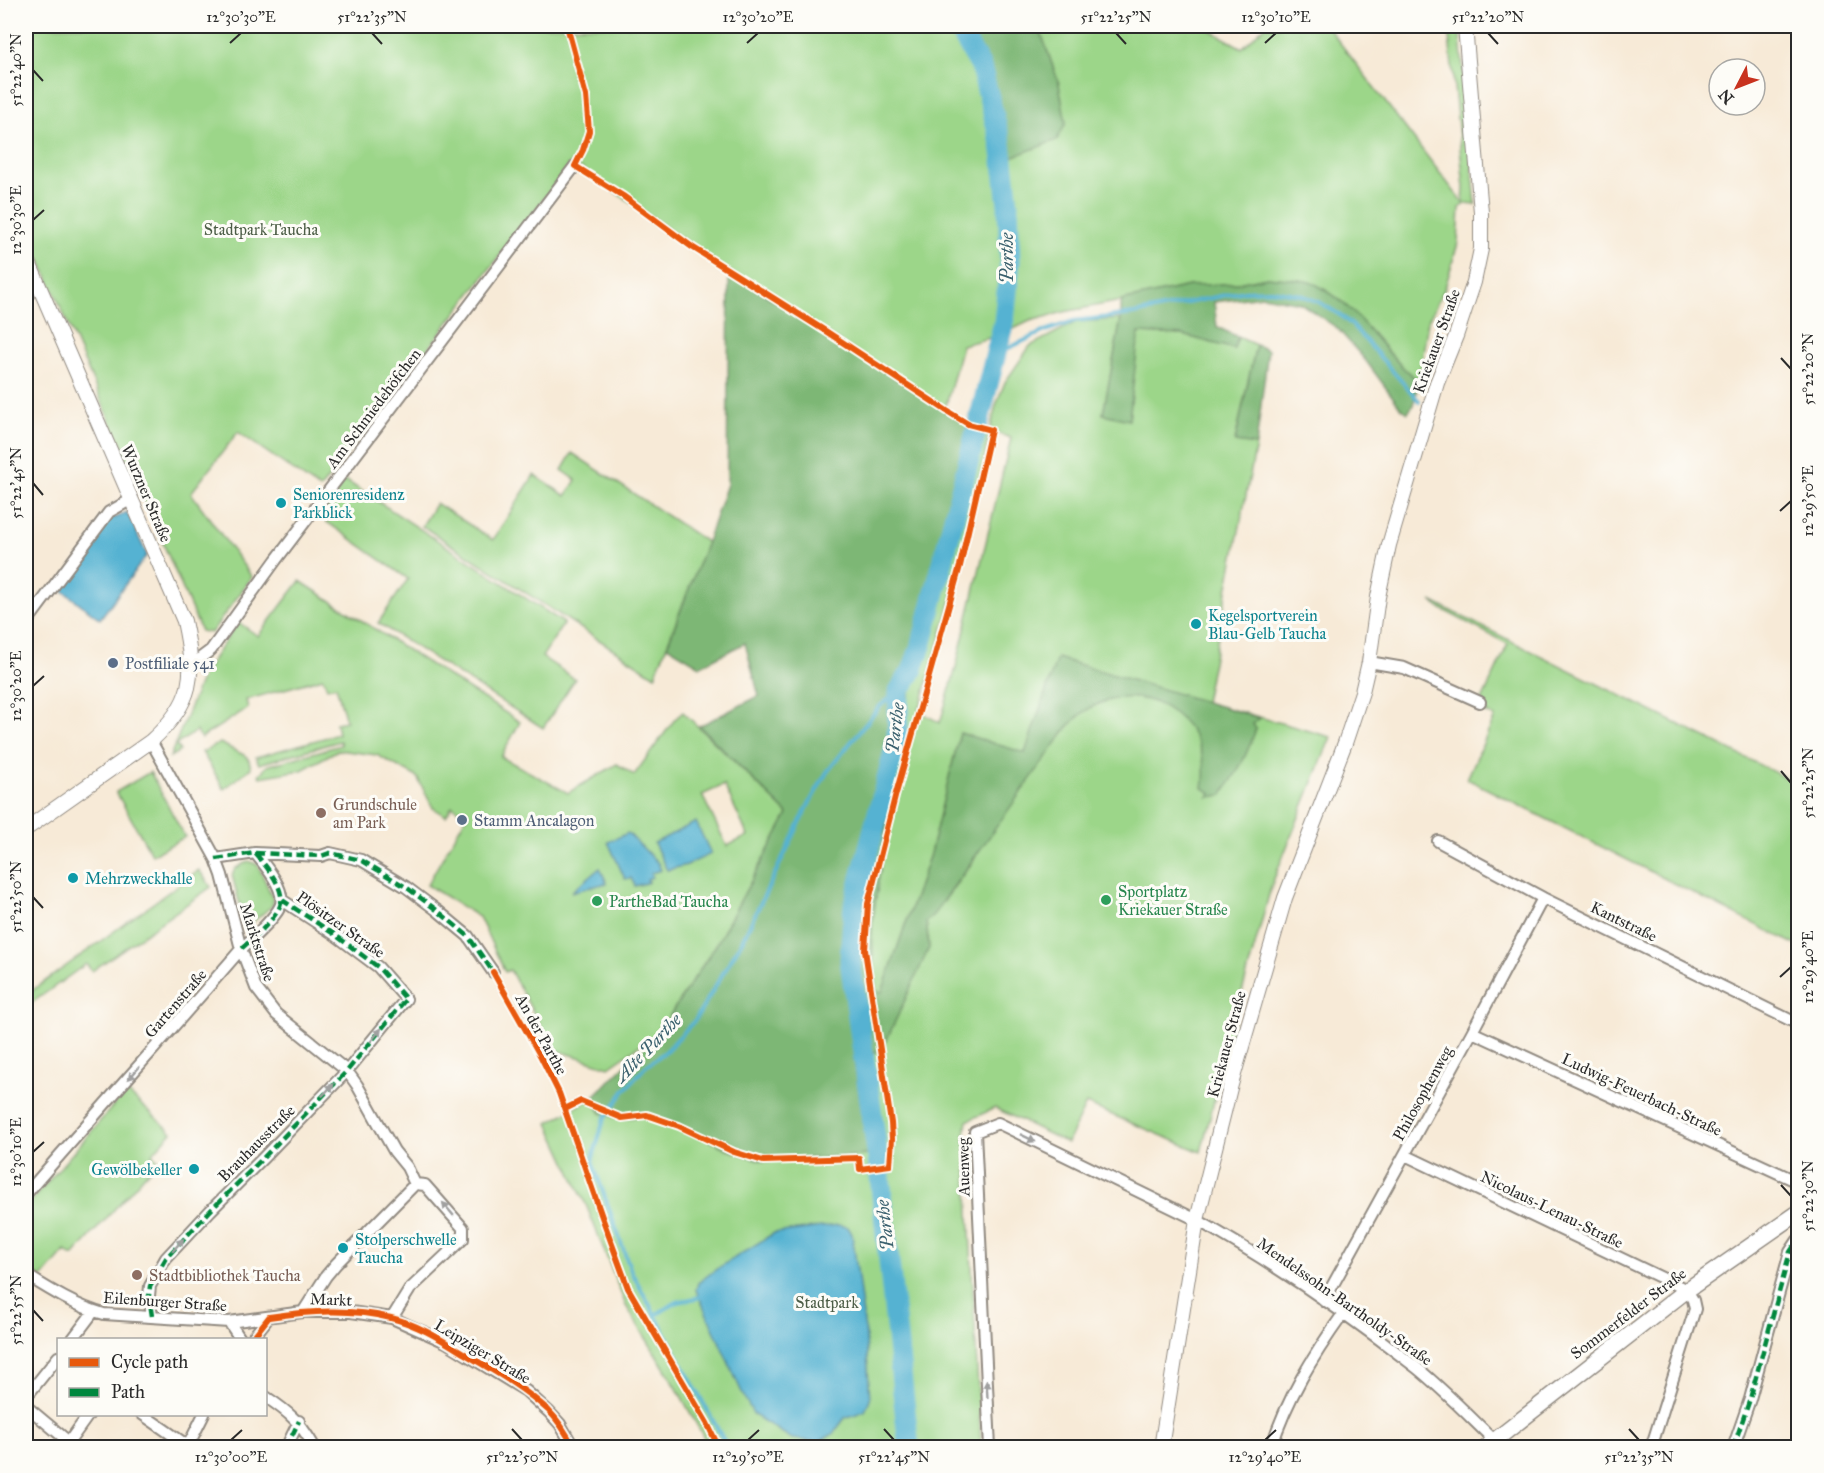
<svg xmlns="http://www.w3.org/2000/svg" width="1824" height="1473" font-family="'IM FELL Great Primer',serif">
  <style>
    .green { fill: #9cd689; stroke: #64805a; stroke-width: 1.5; fill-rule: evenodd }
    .forest { fill: #7db775; stroke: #547150; stroke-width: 1.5 }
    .water { fill: #54b2d2; stroke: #406e7e; stroke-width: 1.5 }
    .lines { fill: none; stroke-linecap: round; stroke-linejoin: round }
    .stream { stroke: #54b2d2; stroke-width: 4 }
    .river { stroke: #54b2d2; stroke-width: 21 }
    .minor-casing { stroke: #918a81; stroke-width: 14 }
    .tertiary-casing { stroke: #918a81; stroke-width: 16 }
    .secondary-casing { stroke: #918a81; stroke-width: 18 }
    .minor { stroke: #fff; stroke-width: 10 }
    .tertiary { stroke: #fff; stroke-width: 14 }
    .secondary { stroke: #fff; stroke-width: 15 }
    .quiet { stroke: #00873e; stroke-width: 4.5; stroke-dasharray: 9 4.5; stroke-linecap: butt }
    .cycleway-casing { stroke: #fdfcf7; stroke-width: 10 }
    .cycleway { stroke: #e8590c; stroke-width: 6 }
    .oneway { fill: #a0a0a0 }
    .ticks { fill: none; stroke: #2b2b2b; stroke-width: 2 }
    .culture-dot { fill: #0f9aa8; stroke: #fdfcf7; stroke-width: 2 }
    .service-dot { fill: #5c6f8a; stroke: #fdfcf7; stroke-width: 2 }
    .education-dot { fill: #8d6e63; stroke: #fdfcf7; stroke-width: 2 }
    .leisure-dot { fill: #2e9e5b; stroke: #fdfcf7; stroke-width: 2 }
    .labels { text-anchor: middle; stroke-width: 6; stroke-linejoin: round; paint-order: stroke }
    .park-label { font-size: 16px; fill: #4d5e47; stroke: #fdfcf7 }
    .street-label { font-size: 16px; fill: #2b2b2b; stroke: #fdfcf7 }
    .culture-label { font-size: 16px; fill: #0d838f; stroke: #fdfcf7; text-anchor: start }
    .service-label { font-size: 16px; fill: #4e5e75; stroke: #fdfcf7; text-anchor: start }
    .education-label { font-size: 16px; fill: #785e54; stroke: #fdfcf7; text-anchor: start }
    .leisure-label { font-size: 16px; fill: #27864d; stroke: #fdfcf7; text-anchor: start }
    .water-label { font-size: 18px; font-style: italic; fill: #3b616e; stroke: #fdfcf7 }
    .neatline { fill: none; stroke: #2b2b2b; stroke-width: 2 }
    .ticks-label { font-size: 15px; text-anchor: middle; fill: #2b2b2b }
  </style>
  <rect width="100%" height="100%" fill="#fdfcf7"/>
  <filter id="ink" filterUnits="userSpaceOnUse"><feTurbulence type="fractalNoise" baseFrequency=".0167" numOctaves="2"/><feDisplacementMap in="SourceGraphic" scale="12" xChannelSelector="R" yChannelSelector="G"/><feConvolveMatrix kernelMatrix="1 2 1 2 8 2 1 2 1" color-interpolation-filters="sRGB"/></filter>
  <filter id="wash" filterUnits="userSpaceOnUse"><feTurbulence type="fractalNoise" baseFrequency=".008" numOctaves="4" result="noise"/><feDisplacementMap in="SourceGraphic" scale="24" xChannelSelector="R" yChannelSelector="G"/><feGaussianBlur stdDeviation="1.35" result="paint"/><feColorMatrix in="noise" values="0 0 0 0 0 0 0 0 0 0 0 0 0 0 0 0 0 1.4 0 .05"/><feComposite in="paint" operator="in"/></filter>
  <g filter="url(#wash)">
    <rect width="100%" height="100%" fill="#f7ead7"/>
    <path class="green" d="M26,26h932l21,35 13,45 12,54 55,-76 -18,-51 7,-7h155l39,22 23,-22h62l136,177 1,-15 -16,-162h11l17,179 -12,-1 -4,4 -2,35 -13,45 -17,33 -9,60 -13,-10 -46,-51 -17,-17 -27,-18 -21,-5 -28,-3 -29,6 -49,3 -68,15 -57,11 -34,9 -29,14 -39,10 -17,64 -218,-139 -155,-108 -252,327 -82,-57 -47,61 61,84 -41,56 -10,-2 -175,-404z
      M1121,319l-18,95 26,5 9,-86 45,2 51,13 4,-11 18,8 -21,96 21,4 -51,257 126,35 -59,147 -31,112 -40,156 -115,-48 -19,39 -72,-35 -28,13 -2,14 16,312h-272l-34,-62 -49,-79 -39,-99 -39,-84 44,-25 9,15 46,2 176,41 46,-1 -15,-96 75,-111 -3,-27 6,-4 42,-57 50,-106 -64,-21 -30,121 -48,139 -6,-2 -3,-21 -1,-46 27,-182 10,-46 68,-269 13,4 6,-26 9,-23 25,-36 46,-24zM990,431l21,7 -56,233 -15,52 -21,-12 42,-145z
      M572,453l135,89 -52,134 -233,-150 14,-23 57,37 41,-65 32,21 10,-16 -14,-10z
      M345,480l219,143 -22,34 33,22 -32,49 -165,-105 30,-44 -91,-64z
      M300,581l220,141 -19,35 67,36 49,-29 17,11 41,-56 8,-7 105,102 -72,131 -57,87 -50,35 -56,-18 -43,-79 -5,2 -26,-55 -52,-32 40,-70 -15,-9 -6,10 -13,-8 -16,-31 -40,-22 -39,-5 -36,20 -42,7 -1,-2 8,-9 74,-21 -1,-4 -81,23 -3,-7 82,-23 -2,-11 10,-2 -10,-35 -9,2 -4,-10 -77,22 2,8 -47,30 -5,-7 -20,14 4,6 -10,6 33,-83 35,-52 20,14zM724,785l24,51 -21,10 -25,-51z
      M1431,601l367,183v162l-331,-167 28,-62 -17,-8 30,-65 -69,-36z
      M220,743l28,14 3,11 -27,21 -22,-37z
      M150,772l35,65 -33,18 -36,-63z
      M249,861l9,4 15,34v6l-27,23 -14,-53 4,-7z
      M199,870l12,17 -119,84 -6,-7 -60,43v-12z
      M126,1091l46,41 -20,22 6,6 -85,96 -8,-5 -23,27 -16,-10v-61z"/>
    <path class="forest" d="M958,26h78l5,7 18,51 7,39 -9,17 -53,20 -12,-54 -13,-45z
      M729,272l235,150 13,5 -68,269 -10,46 -27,182 1,46 3,21 6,1 48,-138 30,-121 65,20 32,-95 203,60 -7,6 3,5c-6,17 -13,34 -23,49 -4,7 -8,10 -10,17l-15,2 3,-4 -8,-5c11,-61 -51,-110 -107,-83 -12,5 -21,14 -29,23l-135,189 -6,4 3,27 -47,102 -28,9 10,67 6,29 -107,6 -29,-9 -56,-26 -30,-11 -27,4 -20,-6 -9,-15 67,-66 57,-87 72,-131 -89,-88 60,-30 -14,-53 -45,23 -33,-20 40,-104 20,-58z
      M1267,277c16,2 36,1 50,8 43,22 65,69 102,96l-6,24 -5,8 -8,-6 -34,-46 -29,-33 -37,-25 -37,-7 -49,6 3,25 21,10 -4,12 -51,-14 -44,-2 -10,87 -26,-6 18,-95v-18l68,-15 49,-3z
      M1256,345l12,5 -12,95 -21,-3z"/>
    <path class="water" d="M127,512l20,43 -47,64 -42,-32 54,-72 3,3z
      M696,822l15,32 -24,11 -20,5 -13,-27z
      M628,833l30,30 3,7 -10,3 1,4 -5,2 2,3 -14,4 -4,-8 -6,1 -17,-37z
      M600,868l7,15 -36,9z
      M838,1225l10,2 4,7 2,13 12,91 4,61 -5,12 -20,7 -12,16 -14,8 -27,-3 -38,-24 -10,-18 -48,-107 2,-7 17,-13 59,-37z"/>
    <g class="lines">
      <path class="stream" d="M996,354l49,-23 29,-10 60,-7 111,-23 26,-1 30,5 18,7 21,13 12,10 67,76
        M655,1315l22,-13 24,-5
        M728,1448l-97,-177 -39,-110 12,-42 21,-29 20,-23 21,-16 30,-32 46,-78 68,-139 17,-30 53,-66 19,-15"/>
      <path class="river" d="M909,1448l-31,-290 -28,-198 4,-55 43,-165 2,-49 13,-20 10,-28 82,-321 6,-61 -2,-56 -7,-62 -20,-76 -24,-41"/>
    </g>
  </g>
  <g filter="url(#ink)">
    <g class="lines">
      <g class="minor-casing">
        <path id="minor" d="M26,600l11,7
          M26,623l83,-111 23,-13
          M1369,662l35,6 76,34
          M191,665l20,-15 65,-90 299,-394
          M151,741l65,118 6,16 19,74 15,39 20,26 71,57 10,14 37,66 13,16 8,17
          M1438,841l105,57 255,126
          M255,853l66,3 9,-3 31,7 45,27 32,24 30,25 25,36
          M1472,1032l326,150
          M1405,1155l282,135 6,10 2,9 -44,139
          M26,1194c69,-80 141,-159 210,-239 11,-13 41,-37 45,-51 4,-16 -17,-40 -26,-51l-39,6
          M26,1275c24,15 51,32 78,39l125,8 74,-10h48l41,6 54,24 80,49 23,21 11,12 14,24
          M1324,1301l148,-269 71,-134
          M303,1312l23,-36 10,-12 79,-80 10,1 38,43v11l-53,50 -18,29
          M152,1316l-3,-20 1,-10 16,-28 44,-47 54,-54 83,-86 59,-72 -28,-32 -44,-33 -52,-34
          M229,1322l12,18
          M72,1340l22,-29
          M251,1340l18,-23
          M26,1397l32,-40
          M266,1397c24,16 34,25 49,51
          M26,1406l43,36 20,-28
          M142,1414l46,32
          M187,1448l17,-34
          M286,1448l13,-27
          M990,1448l-15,-316 23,-9 199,97c77,43 151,94 220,148 27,22 52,48 77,72
          M1271,1448c16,-50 42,-92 72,-134
          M1733,1448l17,-49 40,-147 8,-12"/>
      </g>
      <g class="tertiary-casing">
        <path id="tertiary" d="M26,256l158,365c12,55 10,81 -33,120l-125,88
          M1161,1448l36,-228 33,-132 55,-190 60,-155 17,-51 7,-30 9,-65 11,-52 48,-162 19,-47 18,-54 7,-33v-37l-16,-186"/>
      </g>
      <g class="secondary-casing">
        <path id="secondary" d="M1485,1448l202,-158 111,-77"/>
      </g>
      <use href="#minor" class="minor"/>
      <use href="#tertiary" class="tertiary"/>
      <use href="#secondary" class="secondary"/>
      <path class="quiet" d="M255,853l66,3 9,-3 31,7 45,27 32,24 30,25 25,36
        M216,859l39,-6c9,11 29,33 26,49 -2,15 -29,37 -40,47
        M152,1316l-3,-20 1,-10 16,-28 44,-47 54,-54 83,-86 59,-72 -28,-32 -44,-33 -52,-34
        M286,1448l13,-27
        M1733,1448l17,-49 40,-147 8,-12"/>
      <g class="cycleway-casing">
        <path id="cycleway" d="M493,972l47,83 19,38 43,124 26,71 79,135 12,25
          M565,1109l16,-8 41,17 25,-3 32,11 55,26 29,9 96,-3 1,11 30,-4 2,-26 -1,-16 -26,-173 3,-46 27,-107 65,-231 31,-136 -23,-6 -21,-13 -120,-79 -135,-85 -69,-51 -48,-30 8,-16 6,-19 -3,-35 -19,-70
          M251,1340l18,-23c40,-6 82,-9 122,1 26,6 51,22 74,36 29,17 58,33 83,56 11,11 19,24 26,38"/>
      </g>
      <use href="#cycleway" class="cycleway"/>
    </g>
    <defs><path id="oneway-solid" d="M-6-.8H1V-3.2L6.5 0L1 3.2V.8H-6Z" transform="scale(1.5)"/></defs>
    <g class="oneway">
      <use href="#oneway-solid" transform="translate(376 1035) rotate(-51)"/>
      <use href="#oneway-solid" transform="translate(134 1073) rotate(132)"/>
      <use href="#oneway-solid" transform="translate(328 1090) rotate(-46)"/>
      <use href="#oneway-solid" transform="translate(1028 1138) rotate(26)"/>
      <use href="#oneway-solid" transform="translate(448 1209) rotate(-130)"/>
      <use href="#oneway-solid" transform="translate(178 1245) rotate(-49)"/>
      <use href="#oneway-solid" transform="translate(987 1389) rotate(-93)"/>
    </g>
  </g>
  <path class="ticks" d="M372,33l10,11M1116,33l10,11M1488,33l10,11M230,43l11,-10M747,43l11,-10M1265,43l11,-10M33,70l10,11M33,220l11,-10M1781,358l10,11M33,483l10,12M1780,511l11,-10M33,686l11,-10M1781,771l10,12M33,897l10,11M1780,977l11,-10M33,1152l11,-10M1781,1185l10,11M33,1310l10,11M512,1429l10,11M884,1429l10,11M1629,1429l10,11M231,1440l11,-10M748,1440l11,-10M1265,1440l11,-10"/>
  <g class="culture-dot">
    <circle cx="281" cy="503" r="6"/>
    <circle cx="1196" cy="624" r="6"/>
    <circle cx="73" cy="878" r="6"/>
    <circle cx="194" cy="1169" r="6"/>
    <circle cx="343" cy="1248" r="6"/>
  </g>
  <g class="service-dot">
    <circle cx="113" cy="663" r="6"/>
    <circle cx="462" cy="820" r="6"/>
  </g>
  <g class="education-dot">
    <circle cx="321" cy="813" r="6"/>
    <circle cx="137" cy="1275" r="6"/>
  </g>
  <g class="leisure-dot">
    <circle cx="1106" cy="900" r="6"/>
    <circle cx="597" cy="901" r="6"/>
  </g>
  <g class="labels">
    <g class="park-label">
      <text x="261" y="235">Stadtpark Taucha</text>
      <text x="827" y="1308">Stadtpark</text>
    </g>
    <g class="street-label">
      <text transform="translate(1436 341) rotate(-70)" y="6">Kriekauer Straße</text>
      <text transform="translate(373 408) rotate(-53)" y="6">Am Schmiedehöfchen</text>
      <text transform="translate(147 493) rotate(67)" y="6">Wurzner Straße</text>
      <text transform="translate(1624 921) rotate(26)" y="6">Kantstraße</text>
      <text transform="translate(341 924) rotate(35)" y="6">Plösitzer Straße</text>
      <text transform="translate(258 942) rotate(72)" y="6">Marktstraße</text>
      <text transform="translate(175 1003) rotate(-49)" y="6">Gartenstraße</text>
      <text transform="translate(542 1034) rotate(61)" y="6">An der Parthe</text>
      <text transform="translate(1226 1044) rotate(-75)" y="6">Kriekauer Straße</text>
      <text transform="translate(1422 1093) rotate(-61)" y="6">Philosophenweg</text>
      <text transform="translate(1642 1094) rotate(25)" y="6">Ludwig-Feuerbach-Straße</text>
      <text transform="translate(256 1143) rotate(-45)" y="6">Brauhausstraße</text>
      <text transform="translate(963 1167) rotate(-91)" y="6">Auenweg</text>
      <text transform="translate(1552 1209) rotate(26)" y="6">Nicolaus-Lenau-Straße</text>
      <text transform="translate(331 1299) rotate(2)" y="6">Markt</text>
      <text transform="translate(165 1301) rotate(4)" y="6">Eilenburger Straße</text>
      <text transform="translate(1345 1301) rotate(35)" y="6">Mendelssohn-Bartholdy-Straße</text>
      <text transform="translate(1628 1313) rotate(-37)" y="6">Sommerfelder Straße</text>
      <text transform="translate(483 1351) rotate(31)" y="6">Leipziger Straße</text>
    </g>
    <g class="culture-label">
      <text x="293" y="500">Seniorenresidenz<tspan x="293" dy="18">Parkblick</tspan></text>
      <text x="1208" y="621">Kegelsportverein<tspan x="1208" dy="18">Blau-Gelb Taucha</tspan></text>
      <text x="85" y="884">Mehrzweckhalle</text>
      <text x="182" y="1175" text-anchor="end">Gewölbekeller</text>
      <text x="355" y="1245">Stolperschwelle<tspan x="355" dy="18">Taucha</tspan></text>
    </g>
    <g class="service-label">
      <text x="125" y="669">Postfiliale 541</text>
      <text x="474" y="826">Stamm Ancalagon</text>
    </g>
    <g class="education-label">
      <text x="333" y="810">Grundschule<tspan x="333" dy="18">am Park</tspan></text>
      <text x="149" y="1281">Stadtbibliothek Taucha</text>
    </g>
    <g class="leisure-label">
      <text x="1118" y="897">Sportplatz<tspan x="1118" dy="18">Kriekauer Straße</tspan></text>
      <text x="609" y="907">PartheBad Taucha</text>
    </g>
    <g class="water-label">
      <text transform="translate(1007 258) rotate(-90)" y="6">Parthe</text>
      <text transform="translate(895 728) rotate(-83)" y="6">Parthe</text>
      <text transform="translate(648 1048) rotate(-46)" y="6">Alte Parthe</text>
      <text transform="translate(885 1225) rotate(-96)" y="6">Parthe</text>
    </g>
  </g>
  <rect width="1824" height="1473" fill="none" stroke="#fdfcf7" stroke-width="66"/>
  <rect x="57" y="1338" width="210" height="78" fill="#fdfcf7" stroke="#a9a8a5" stroke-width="1.5"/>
  <rect x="69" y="1358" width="30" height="9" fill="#e8590c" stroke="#a9a8a5" stroke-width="1.5"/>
  <text x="111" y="1368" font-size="18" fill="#2b2b2b">Cycle path</text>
  <rect x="69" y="1388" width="30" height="9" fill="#00873e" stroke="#a9a8a5" stroke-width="1.5"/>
  <text x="111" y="1398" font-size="18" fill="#2b2b2b">Path</text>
  <g transform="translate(1737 87) rotate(228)"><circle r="28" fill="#fdfcf7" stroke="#a9a8a5" stroke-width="1.5"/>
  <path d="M0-4.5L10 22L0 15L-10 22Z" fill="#c8321e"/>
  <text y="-9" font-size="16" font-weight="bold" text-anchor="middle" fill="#2b2b2b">N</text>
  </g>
  <rect x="33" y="33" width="1758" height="1407" class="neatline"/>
  <g class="ticks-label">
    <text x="241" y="22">12°30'30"E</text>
    <text x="372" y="22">51°22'35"N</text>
    <text x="758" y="22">12°30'20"E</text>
    <text x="1116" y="22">51°22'25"N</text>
    <text x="1276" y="22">12°30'10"E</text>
    <text x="1488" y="22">51°22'20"N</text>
    <text transform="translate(16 70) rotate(-90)" y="5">51°22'40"N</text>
    <text transform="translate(16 220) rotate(-90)" y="5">12°30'30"E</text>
    <text transform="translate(1808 369) rotate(-90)" y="5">51°22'20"N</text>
    <text transform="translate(16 483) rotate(-90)" y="5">51°22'45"N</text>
    <text transform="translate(1808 501) rotate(-90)" y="5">12°29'50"E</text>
    <text transform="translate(16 686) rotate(-90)" y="5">12°30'20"E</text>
    <text transform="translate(1808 783) rotate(-90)" y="5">51°22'25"N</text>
    <text transform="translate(16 897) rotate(-90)" y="5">51°22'50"N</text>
    <text transform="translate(1808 967) rotate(-90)" y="5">12°29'40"E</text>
    <text transform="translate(16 1152) rotate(-90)" y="5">12°30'10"E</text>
    <text transform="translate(1808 1196) rotate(-90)" y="5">51°22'30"N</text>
    <text transform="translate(16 1310) rotate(-90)" y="5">51°22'55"N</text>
    <text x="231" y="1462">12°30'00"E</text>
    <text x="522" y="1462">51°22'50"N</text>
    <text x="748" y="1462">12°29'50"E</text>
    <text x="894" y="1462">51°22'45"N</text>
    <text x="1265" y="1462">12°29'40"E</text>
    <text x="1639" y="1462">51°22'35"N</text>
  </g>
</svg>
